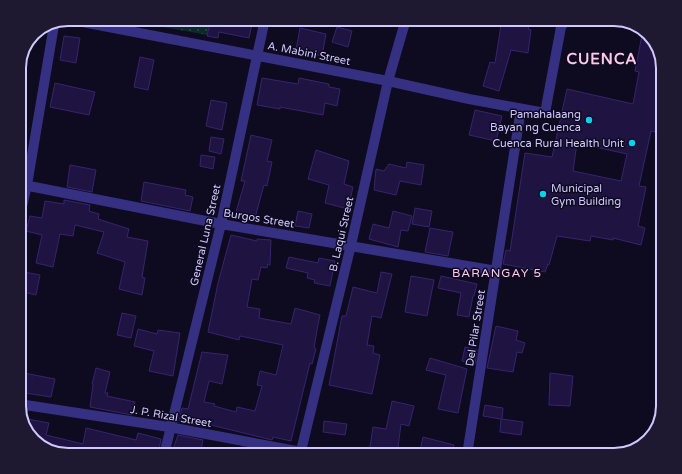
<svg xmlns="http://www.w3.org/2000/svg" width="682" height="474" font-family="'Varela Round',sans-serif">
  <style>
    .park { fill: url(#park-dots) }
    .building { fill: #1f1441; stroke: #36246f; fill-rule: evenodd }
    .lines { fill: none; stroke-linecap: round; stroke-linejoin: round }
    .street { stroke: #363082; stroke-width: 10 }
    .poi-dot { fill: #00d2f3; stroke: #0e0a1f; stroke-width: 1.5 }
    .labels { text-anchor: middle; stroke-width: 3; stroke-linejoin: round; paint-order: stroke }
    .street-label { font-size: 11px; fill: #d0c8ff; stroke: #0e0a1f }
    .poi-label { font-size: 11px; fill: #d0c8ff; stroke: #0e0a1f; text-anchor: end }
    .neighbourhood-label { font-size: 12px; letter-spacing: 1px; fill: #ffcaea; stroke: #0e0a1f }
    .district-label { font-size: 15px; font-weight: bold; letter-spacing: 1px; fill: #ffcaea; stroke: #0e0a1f }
    .rim { fill: none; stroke: #d0c8ff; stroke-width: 2 }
  </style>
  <defs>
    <pattern id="park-dots" width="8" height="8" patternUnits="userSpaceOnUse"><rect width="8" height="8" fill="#0d2929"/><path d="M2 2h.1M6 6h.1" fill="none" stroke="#2f4749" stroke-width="1.8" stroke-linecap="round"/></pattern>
  </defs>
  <rect width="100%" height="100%" fill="#0e0a1f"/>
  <path class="park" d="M120,19h91l-4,16z"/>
  <path class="building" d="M222,19h31l-4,19 -30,-6 -1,6 -11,-2 3,-13 11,3z
    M502,19h29l-3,10 3,1 -3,23 -17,-3 -12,41 -16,-5 7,-24 5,1z
    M337,27l15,4 -4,16 -16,-5z
    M300,28l26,6 -4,22 -26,-6z
    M642,35l8,2 7,7 6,23 -2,10 2,1v3l-4,22h4l-7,29 -5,-1 -12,55 7,1 -8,39 7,2 -4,17 -28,-7v2l-22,-4 -1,5 -33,-5 -8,29 -1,-1 -3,8 -42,-8 3,-14 4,1 15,-98 27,4 15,-68 66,15 6,-32 -4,-1zM577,143l50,11 -6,27 -48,-10z
    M64,36l16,2 -4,25 -16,-3z
    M140,57l14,3 -6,30 -14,-3z
    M262,78l36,6 1,-6 30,6v3l11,2 -3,17 -12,-3 -2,12 -43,-8v2l-23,-4z
    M55,83l40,9 -6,23 -39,-8z
    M211,100l16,3 -5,27 -16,-4z
    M475,110l27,6 -6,25 -27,-6z
    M251,135l21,5 -5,21 5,1 -5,24 -3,-1 -9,33 -19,-6 9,-31h-4z
    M211,137l13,2 -3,15 -12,-3z
    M316,150l33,11 -5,23 9,3 -5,22 -23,-6 4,-18 -21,-6z
    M201,155l14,2 -2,12 -13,-3z
    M407,162l17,3 -3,20 -21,-4 -4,14 -22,-5 2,-21 8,2 5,-7 17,4z
    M70,165l26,5 -4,22 -25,-5z
    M144,182l42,8 -1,5 8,2 -3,14 -49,-10z
    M64,200l26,5 -1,6 10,3 -1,5 31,10 -2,8 21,4 -6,36 3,1 -3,17 -23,-6 6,-27 -28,-9 7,-21 -29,-7 -2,11 -13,-2 -7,33 -17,-4 6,-28 -16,-4 4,-15 12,2 3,-17 19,3z
    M415,208l17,3 -3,16 -17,-3z
    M298,211l14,3 -3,14 -14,-2z
    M393,211l19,5 -4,15 -7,-1 -3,17 -29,-8 4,-15 16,4z
    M430,228l23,4 -5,24 -23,-4z
    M231,235l26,6v-2l14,1 -1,25 -2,-1 -1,4 -6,-1 -3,13 -6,-1 -5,28 13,2 -1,9 32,6 4,-16 25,7 -3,15 -3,18 2,1 -4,15 -2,-1 -19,78 -18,-4 -1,3 -61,-15 -5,2 -27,-6 3,-13 6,1 14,-57 26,3 -6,29 -13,-3 -5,21 11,2 -1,2 22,6 1,-5 18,4 7,-25 -5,-1 3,-14 16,4 7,-30 -43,-9 -1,4 -31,-8 10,-49z
    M289,257l29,6 1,-5 16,3 -5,25 -16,-3 1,-3 -8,-2 1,-5 -22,-5z
    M19,271l21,4 -4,20 -17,-4z
    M381,272l11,2 -11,44 -9,-2 -5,29 7,1 -1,7 7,2 -8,39 -43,-9 13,-69h4l7,-29 24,6z
    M411,276l23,4 -7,36 -22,-4z
    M441,276l36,8 -3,12h-1l-4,21 -12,-2 4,-22 -23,-5z
    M122,313l14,3 -5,22 -14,-3z
    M496,326l22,5 -2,9 9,3 -3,10 -5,-1 -4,20 -26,-4z
    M138,329l19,5 1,-4 22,3 -7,43 -24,-5 5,-20 -20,-5z
    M465,347l12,3 -2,14 -13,-3z
    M430,358l37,11 -9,44 -20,-4 8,-34 -20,-5z
    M96,368l14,4 -5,21h3l-1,3 28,6 -3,13 -42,-8 3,-23h-1z
    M19,372l36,7 -4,18 -32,-5z
    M550,373l23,3 -3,30 -21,-1z
    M392,401l22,5 -5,20 -8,-2 -4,31 -28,-2 4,-26 13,2z
    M485,405l18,3 -1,11 21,3 -2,13 -21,-3 1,-13 -18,-3z
    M22,418l27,5 -3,12 37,9 3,-16 50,12 2,-7 23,6 -3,16h-90l-27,-8 -16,-17z
    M324,421l23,3 -2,11 -22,-3z
    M178,435l25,5 -3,15h-29z
    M423,437l31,8 -3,10h-32z
    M242,447l27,5v3h-29z"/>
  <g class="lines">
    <path class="street" d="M67,19l321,62 81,18 76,14 16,-86 6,-8
      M19,184l202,40 276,47
      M19,219l8,-34 27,-160
      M19,404l150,23 149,28
      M164,455l57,-231 44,-205
      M300,455l51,-210 37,-164 18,-62
      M467,455l54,-346"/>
  </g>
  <g class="poi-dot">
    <circle cx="589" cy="120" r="4"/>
    <circle cx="632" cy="143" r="4"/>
    <circle cx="543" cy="194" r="4"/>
  </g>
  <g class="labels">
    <g class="street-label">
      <text transform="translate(309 53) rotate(11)" y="4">A. Mabini Street</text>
      <text transform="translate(259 218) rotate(9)" y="4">Burgos Street</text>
      <text transform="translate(341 234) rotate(-77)" y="4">B. Laqui Street</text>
      <text transform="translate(205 235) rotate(-77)" y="4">General Luna Street</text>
      <text transform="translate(475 328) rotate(-81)" y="4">Del Pilar Street</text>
      <text transform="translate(171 416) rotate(10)" y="4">J. P. Rizal Street</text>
    </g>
    <g class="poi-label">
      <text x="581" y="118">Pamahalaang<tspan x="581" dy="13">Bayan ng Cuenca</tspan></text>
      <text x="624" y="147">Cuenca Rural Health Unit</text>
      <text x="551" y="192" text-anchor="start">Municipal<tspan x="551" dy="13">Gym Building</tspan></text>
    </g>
    <g class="neighbourhood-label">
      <text x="497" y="277">BARANGAY 5</text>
    </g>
    <g class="district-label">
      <text x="602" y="64">CUENCA</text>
    </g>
  </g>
  <path d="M0 0H682V474H0ZM68 26H614A42 42 0 0 1 656 68V406A42 42 0 0 1 614 448H68A42 42 0 0 1 26 406V68A42 42 0 0 1 68 26Z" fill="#1e1931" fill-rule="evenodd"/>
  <path class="rim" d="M68 26H614A42 42 0 0 1 656 68V406A42 42 0 0 1 614 448H68A42 42 0 0 1 26 406V68A42 42 0 0 1 68 26Z"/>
</svg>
